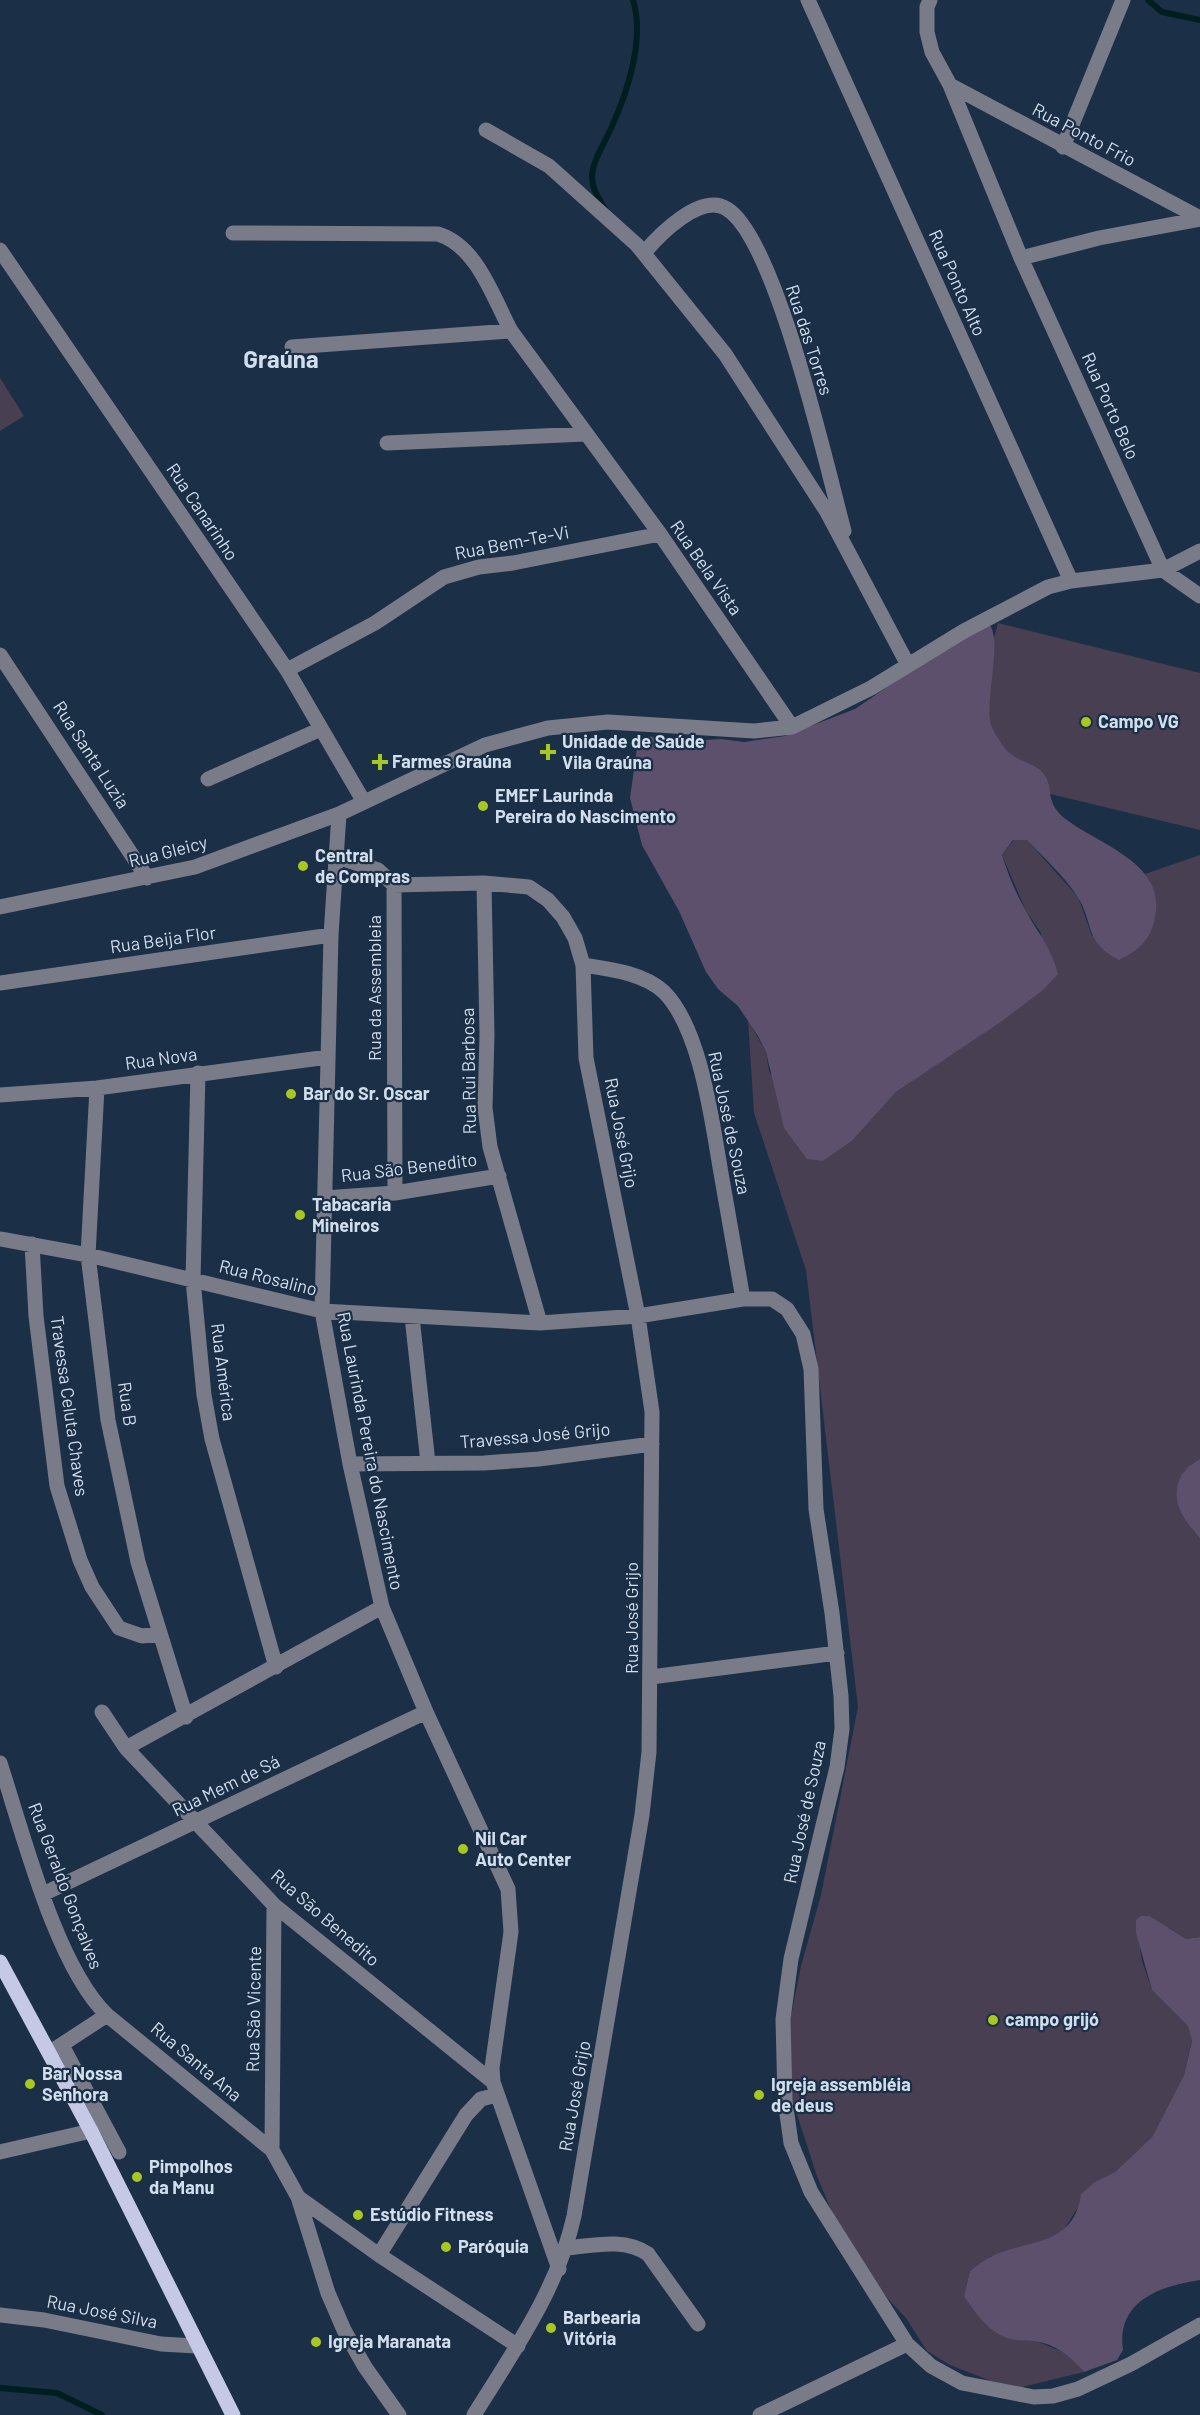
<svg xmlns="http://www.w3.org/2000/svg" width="1200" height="2415" font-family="Barlow,sans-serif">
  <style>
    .green { fill: #483f53 }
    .forest { fill: #5d506c }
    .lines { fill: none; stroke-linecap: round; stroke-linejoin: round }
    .stream { stroke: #001d1f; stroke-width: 6 }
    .minor { stroke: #797b89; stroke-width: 15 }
    .major { stroke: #c5c9e5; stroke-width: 15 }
    .poi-dot { fill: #a6c821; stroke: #1b2f46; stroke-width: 2 }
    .labels { text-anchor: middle; stroke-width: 4.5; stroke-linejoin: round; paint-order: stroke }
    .street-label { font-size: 18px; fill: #d1deed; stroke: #1b2f46 }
    .poi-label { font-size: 18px; font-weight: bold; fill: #d1deed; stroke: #1b2f46; text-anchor: start }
    .district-label { font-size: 24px; font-weight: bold; fill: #d1deed; stroke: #1b2f46 }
  </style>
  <rect width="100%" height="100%" fill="#1b2f46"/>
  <path class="green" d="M0,378l24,38 -24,15z
    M998,623l202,50v157l-241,-58z
    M1014,840h13l51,57 14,39 58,-54 -5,-8 55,-19v604l-8,5 -9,52 17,23v398l-14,2 -36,-23 -10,33 2,12 10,29 36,36 4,14 -8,35 -32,62 -37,35 -20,10 -33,50 -26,11 -45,13 -21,15 -6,25 46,43 26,2 22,9 13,6 13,16 -62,15 -31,-6 -41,-16 -23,-14 -21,-33 -33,-35 -39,-66 -17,-41 -27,-83 -2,-63 13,-64 20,-71 37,-188 -52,-437 -52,-157 -6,-93 18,32 3,19 54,90 29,-20 44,-49 146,-101 -1,-58 -15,-22 -24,-56z"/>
  <path class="forest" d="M988,623c16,14 -4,77 3,102 2,5 6,12 9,16 12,22 32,19 43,32 12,15 1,27 20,44 33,27 104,45 92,100 -4,23 -16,33 -36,43 -36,-19 -24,-36 -42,-64 -13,-20 -33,-38 -50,-56h-14l-11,15c6,19 14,39 24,56 13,24 25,36 32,63l-16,17 -40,30 -106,71 -44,49 -29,20 -16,-2 -23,-31 -18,-76 -8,-16 -20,-30 -20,-17 -12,-17 -27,-61 -37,-66 -12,-47 8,-57 7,-5 46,5 30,-2 23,3 41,-6 70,-27 88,-60z
    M1200,1459v80c-5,-8 -13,-15 -17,-23 -13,-23 -6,-45 17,-57z
    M1141,1916h9l36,23 14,-2v343c-40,6 -84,21 -77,70l-6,10 -33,12c-13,-16 -29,-28 -50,-31 -7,-1 -16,0 -23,-2 -21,-5 -36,-26 -47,-43l6,-25c8,-6 15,-12 24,-16 37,-15 81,-11 87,-61l14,-12 20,-10 37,-35 32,-62 8,-34 -4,-15 -36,-36 -16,-57v-13z"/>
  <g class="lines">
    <path class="stream" d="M1148,0l14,12 38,8
      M606,211c-6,-11 -14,-21 -14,-34 0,-16 14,-36 20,-51 16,-35 33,-88 21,-126
      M0,2388l57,5 45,22"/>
    <path class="minor" d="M808,0l263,581
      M930,0l-3,7v25l5,20 18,33 71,173 142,312 37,26
      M950,85l250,133
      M486,130l63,36 88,79 88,109 102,158 81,153
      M1063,147l60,-147
      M233,233l205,1c39,12 55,63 73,97
      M0,250l287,420 77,132
      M644,253c15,-18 57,-61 83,-44 49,30 100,259 117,322
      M1021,258l78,-20 101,-19
      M292,347l219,-16 149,203 132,193
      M387,443l198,-9
      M0,655l147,223
      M287,670l88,-47 69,-46 35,-10 34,-4 147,-29
      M208,779l113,-50
      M339,814l-8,121 -9,376 28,153 32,143 44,105 82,177 3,43 -19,136 1,14 66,187
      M337,857l41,13 16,15 1,308
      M484,883l3,152 -2,73 5,39 50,176
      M394,885l90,-2 45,4 19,13 15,17 12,21 8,27 3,93 52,258 14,96 -3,340 -7,63 -68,401c-16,73 -61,136 -100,199
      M0,907l195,-40 144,-53 146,-69 63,-17 60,-6 146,9 38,-4 79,-39 93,-57 84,-44 23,-6 92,-11 37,-19
      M583,965c26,4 61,8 81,27 37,37 48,130 57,181 7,42 15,84 22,126
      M0,983l331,-48
      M198,1073l-5,207 11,115 8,44 64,228
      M97,1088l-9,167 20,165 30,142 48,155
      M0,1095l97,-7 231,-31
      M324,1198l71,-5 104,-17
      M0,1239l88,16 234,56 218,12 98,-7 105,-17h29l15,10 16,25 8,35 5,140 16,104 9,83 1,33 -5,38 -46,192 -8,60 2,81 6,43 20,49 96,152 24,22 31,17 72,14 19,-1 25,-7 53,-25 69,-39
      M32,1244l4,72 21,170 23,74 12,27 27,41 23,8 17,-2
      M412,1317l16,146
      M350,1464l134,-1 55,-4 113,-15
      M651,1677l186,-24
      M102,1712l24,36 148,157 219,177
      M126,1748l256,-141
      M0,1763c23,70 56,203 107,252l165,135 26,47 30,96 16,37 21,37 34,48
      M43,1894l383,-182
      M52,2051l55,-36
      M65,2051l54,101
      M272,2150l2,-245
      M0,2152l91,-21
      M298,2197l81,58 139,91
      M567,2248c28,-3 58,-10 81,6l50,70
      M379,2255l87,-140 15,-16 16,-4
      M0,2315l44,5 117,24 35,2
      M760,2415l147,-71"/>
    <path class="major" d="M0,1962l91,169 142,284"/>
  </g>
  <g class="poi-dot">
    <circle cx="1086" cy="722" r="6"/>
    <path d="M545 743h6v6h6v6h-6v6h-6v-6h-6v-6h6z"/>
    <path d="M377 753h6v6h6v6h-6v6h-6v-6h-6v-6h6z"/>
    <circle cx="483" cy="806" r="6"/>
    <circle cx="303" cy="866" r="6"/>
    <circle cx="291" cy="1094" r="6"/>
    <circle cx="300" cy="1215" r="6"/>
    <circle cx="463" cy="1849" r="6"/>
    <circle cx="993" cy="2020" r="6"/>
    <circle cx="30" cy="2084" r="6"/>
    <circle cx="759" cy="2095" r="6"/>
    <circle cx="137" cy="2177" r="6"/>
    <circle cx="358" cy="2215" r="6"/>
    <circle cx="446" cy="2247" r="6"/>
    <circle cx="551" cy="2328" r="6"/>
    <circle cx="316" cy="2342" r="6"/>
  </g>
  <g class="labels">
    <g class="street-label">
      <text transform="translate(1084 135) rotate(28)" y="6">Rua Ponto Frio</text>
      <text transform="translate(957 283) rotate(66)" y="6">Rua Ponto Alto</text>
      <text transform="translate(809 340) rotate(72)" y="6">Rua das Torres</text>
      <text transform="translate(1110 406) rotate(66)" y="6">Rua Porto Belo</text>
      <text transform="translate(202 512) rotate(56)" y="6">Rua Canarinho</text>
      <text transform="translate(512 543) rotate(-11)" y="6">Rua Bem-Te-Vi</text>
      <text transform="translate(706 568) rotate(55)" y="6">Rua Bela Vista</text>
      <text transform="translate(91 755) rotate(57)" y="6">Rua Santa Luzia</text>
      <text transform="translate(168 852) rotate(-14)" y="6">Rua Gleicy</text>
      <text transform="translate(163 940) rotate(-8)" y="6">Rua Beija Flor</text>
      <text transform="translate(375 988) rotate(-90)" y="6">Rua da Assembleia</text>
      <text transform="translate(161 1059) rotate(-8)" y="6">Rua Nova</text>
      <text transform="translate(469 1071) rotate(-91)" y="6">Rua Rui Barbosa</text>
      <text transform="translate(729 1123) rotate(78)" y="6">Rua José de Souza</text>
      <text transform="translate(621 1133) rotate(79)" y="6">Rua José Grijo</text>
      <text transform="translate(409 1168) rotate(-7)" y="6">Rua São Benedito</text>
      <text transform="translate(268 1278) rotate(14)" y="6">Rua Rosalino</text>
      <text transform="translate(223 1372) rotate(83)" y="6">Rua América</text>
      <text transform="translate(127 1404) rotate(82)" y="6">Rua B</text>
      <text transform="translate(69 1406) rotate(82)" y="6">Travessa Celuta Chaves</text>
      <text transform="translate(535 1436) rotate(-5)" y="6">Travessa José Grijo</text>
      <text transform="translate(370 1451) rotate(79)" y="6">Rua Laurinda Pereira do Nascimento</text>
      <text transform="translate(632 1618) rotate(-90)" y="6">Rua José Grijo</text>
      <text transform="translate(226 1786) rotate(-26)" y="6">Rua Mem de Sá</text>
      <text transform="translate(805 1812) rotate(-78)" y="6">Rua José de Souza</text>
      <text transform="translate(65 1886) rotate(69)" y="6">Rua Geraldo Gonçalves</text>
      <text transform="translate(325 1918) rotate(41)" y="6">Rua São Benedito</text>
      <text transform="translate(254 2009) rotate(-89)" y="6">Rua São Vicente</text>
      <text transform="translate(196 2062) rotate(40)" y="6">Rua Santa Ana</text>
      <text transform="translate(575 2096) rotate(-80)" y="6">Rua José Grijo</text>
      <text transform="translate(102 2312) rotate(11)" y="6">Rua José Silva</text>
    </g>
    <g class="poi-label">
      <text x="1098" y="728">Campo VG</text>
      <text x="562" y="748">Unidade de Saúde<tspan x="562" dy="21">Vila Graúna</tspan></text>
      <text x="392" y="768">Farmes Graúna</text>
      <text x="495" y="802">EMEF Laurinda<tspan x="495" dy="21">Pereira do Nascimento</tspan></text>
      <text x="315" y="862">Central<tspan x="315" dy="21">de Compras</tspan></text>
      <text x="303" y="1100">Bar do Sr. Oscar</text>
      <text x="312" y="1211">Tabacaria<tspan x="312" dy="21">Mineiros</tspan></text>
      <text x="475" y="1845">Nil Car<tspan x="475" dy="21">Auto Center</tspan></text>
      <text x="1005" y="2026">campo grijó</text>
      <text x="42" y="2080">Bar Nossa<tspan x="42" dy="21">Senhora</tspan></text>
      <text x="771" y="2091">Igreja assembléia<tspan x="771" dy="21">de deus</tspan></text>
      <text x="149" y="2173">Pimpolhos<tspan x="149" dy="21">da Manu</tspan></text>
      <text x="370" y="2221">Estúdio Fitness</text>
      <text x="458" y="2253">Paróquia</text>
      <text x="563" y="2324">Barbearia<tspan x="563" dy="21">Vitória</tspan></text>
      <text x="328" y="2348">Igreja Maranata</text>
    </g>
    <g class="district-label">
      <text x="281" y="368">Graúna</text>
    </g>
  </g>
</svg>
